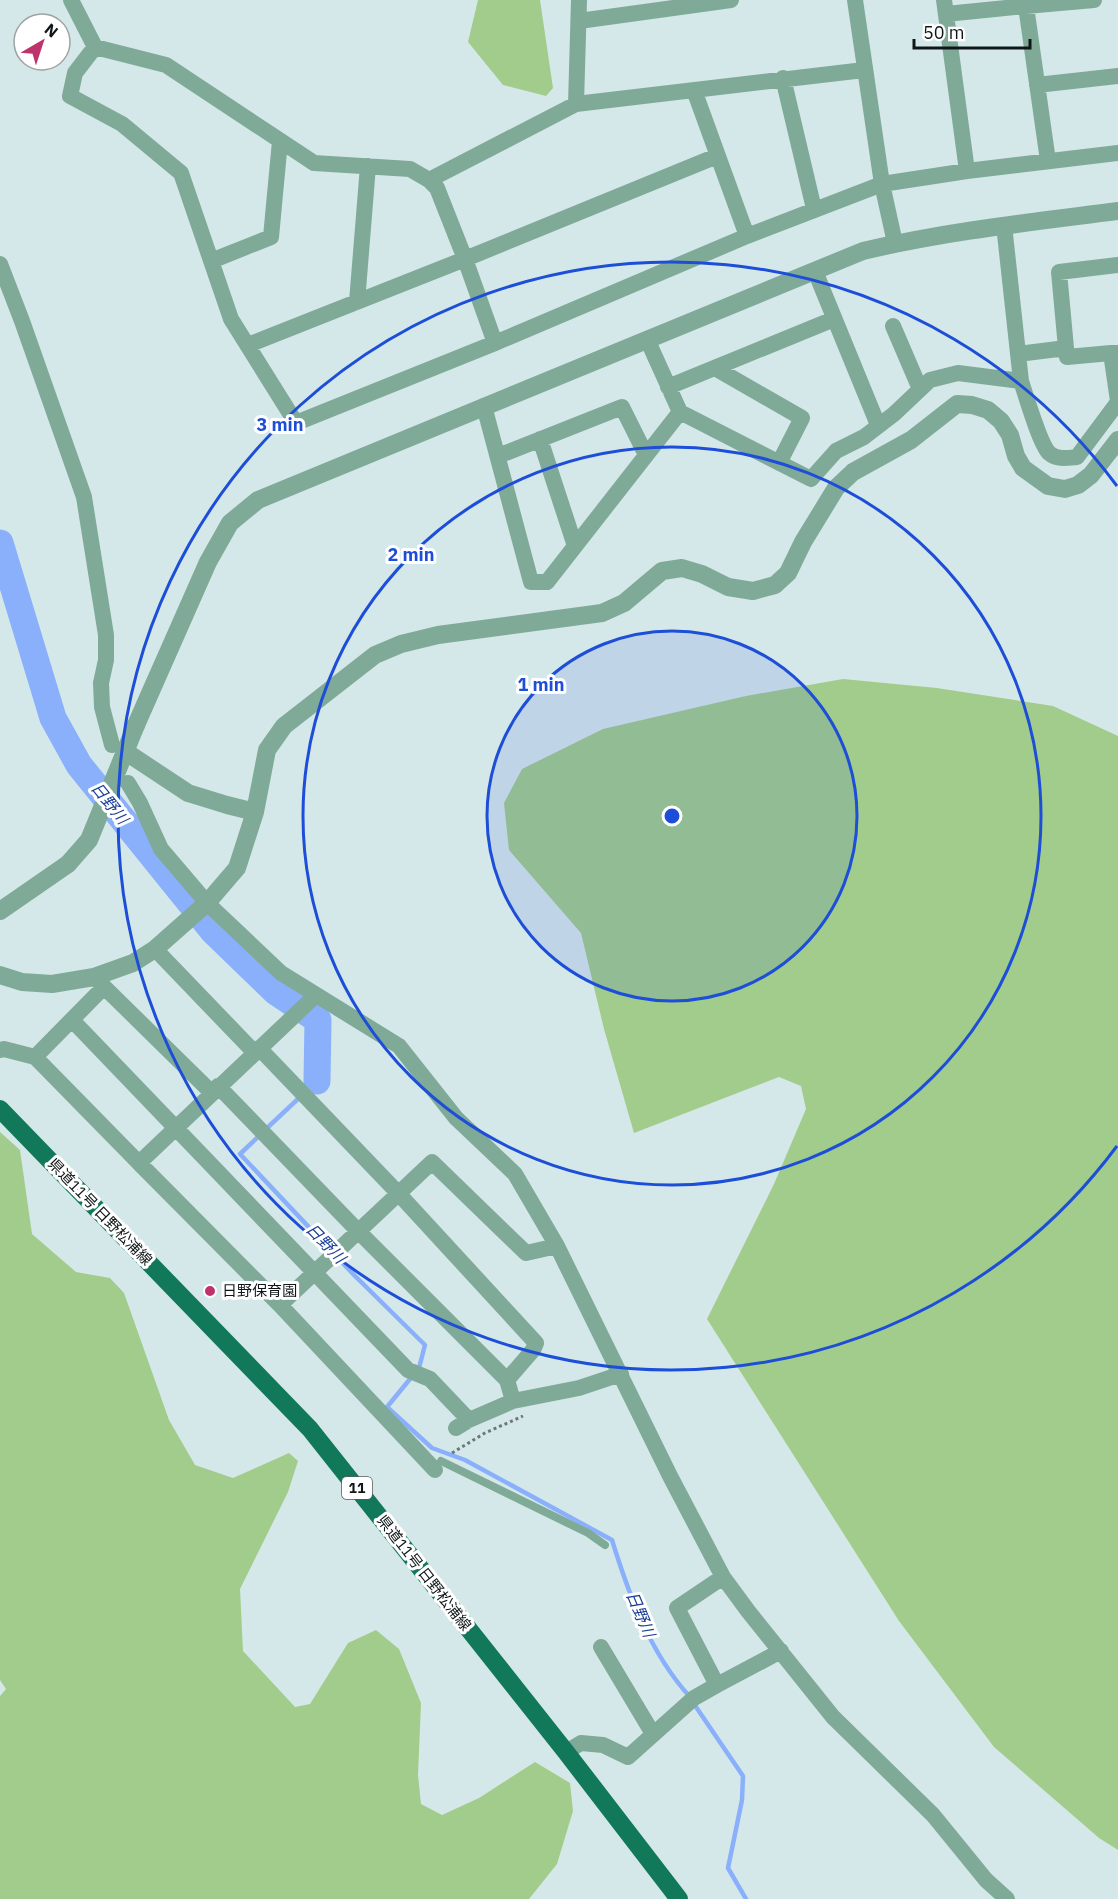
<svg xmlns="http://www.w3.org/2000/svg" width="1118" height="1899" font-family="'IBM Plex Sans','Noto Sans JP',sans-serif">
  <style>
    .green { fill: #a2cc8b }
    .lines { fill: none; stroke-linecap: round; stroke-linejoin: round }
    .stream { stroke: #8ab0fc; stroke-width: 4.5 }
    .river { stroke: #8ab0fc; stroke-width: 27 }
    .path { stroke: #6c7879; stroke-width: 3; stroke-dasharray: 3 3; stroke-linecap: butt }
    .service { stroke: #80aa98; stroke-width: 8 }
    .minor { stroke: #80aa98; stroke-width: 16 }
    .tertiary { stroke: #80aa98; stroke-width: 18 }
    .primary { stroke: #11785a; stroke-width: 18 }
    .tertiary-bridge { stroke: #80aa98; stroke-width: 18 }
    .ring { fill: none; stroke: #1d4ed8; stroke-width: 3 }
    .poi-dot { fill: #be336c; stroke: #fff; stroke-width: 2 }
    .labels { text-anchor: middle; stroke-width: 6; stroke-linejoin: round; paint-order: stroke }
    .shield { fill: #fff; stroke: #585c5d; stroke-width: 1.5 }
    .shield-label { font-size: 14px; font-weight: bold; fill: #101617 }
    .street-label { font-size: 15px; fill: #101617; stroke: #fff }
    .poi-label { font-size: 15px; fill: #101617; stroke: #fff; text-anchor: start }
    .water-label { font-size: 16px; font-style: italic; fill: #1b3f95; stroke: #fff }
    .centre { fill: #1d4ed8; stroke: #fff; stroke-width: 3 }
    .ring-label { font-size: 18px; text-anchor: middle; font-weight: bold; fill: #1d4ed8; stroke: #fff; stroke-width: 6; stroke-linejoin: round; paint-order: stroke }
  </style>
  <rect width="100%" height="100%" fill="#d5e8e9"/>
  <path class="green" d="M478,0h62l13,88 -7,8 -43,-11 -35,-43z
    M843,679l94,9 116,18 65,30v1114l-19,-12 -105,-91 -95,-126 -192,-302 67,-135 32,-75 -5,-23 -22,-9 -145,56 -30,-104 -23,-96 -72,-83 -5,-47 18,-34 81,-40 143,-33z
    M0,1132l20,18 12,84 44,38 34,6 14,15 45,127 26,45 38,13 56,-25 9,8 -10,31 -48,97 3,62 52,56 15,-3 38,-61 28,-13 23,19 22,54 -3,72 3,29 21,11 37,-17 56,-36 35,21 3,28 -16,53 -28,35h-529v-203l6,-7 -6,-9z"/>
  <g class="lines">
    <path class="stream" d="M266,1129l51,-48
      M260,1135l-20,19 114,121 71,70 -6,23 -32,39 45,41 33,12 147,80c17,55 38,113 78,157
      M694,1704l49,72 -1,24 -14,68 18,31"/>
    <path class="river" d="M0,543l53,175 26,47 134,166 63,61 42,28 -1,61"/>
    <path class="path" d="M452,1453l33,-20 38,-17"/>
    <path class="service" d="M441,1461l147,72 17,12"/>
    <path class="minor" d="M71,0l24,47
      M855,0l27,184 13,59
      M944,0l23,171
      M946,14l80,-8
      M579,21l152,-21
      M783,78l31,131
      M1037,85l81,-9
      M694,90l53,146
      M576,104l3,-104
      M1048,161l-22,-155 68,-6
      M429,180l147,-76 288,-34
      M1004,225l17,156
      M211,261l60,-24 9,-96
      M0,264l22,57 62,176 22,138v25l-5,23 1,24 10,38
      M815,271l63,154
      M357,302l11,-136
      M893,326l27,63
      M647,339l33,73 131,67 25,-28 28,-14 30,-23 36,-34 28,-7 63,8c5,15 19,63 28,72 8,7 18,5 28,4l41,-55
      M495,343l-30,-84 -28,-71 -8,-8 -19,-11 -96,-6 -148,-98 -71,-18 -20,26 -5,23 52,28 59,49 50,146 65,104 199,-80 252,-107 135,-52 85,-13 151,-18
      M248,345l217,-86 252,-103
      M1066,348l-7,-76 59,-7
      M1118,353h-7l7,48
      M1018,354l48,-6 1,9 44,-4
      M715,368l87,50 -23,45
      M668,387l166,-68
      M484,406l47,176h16l133,-170
      M540,439l35,107
      M498,456l124,-49 24,48
      M128,783l12,20 21,46 46,54 74,70 118,73 57,72 59,56 42,72 113,230 53,101 25,34 85,106 100,98 53,65 21,19
      M155,949l99,103
      M94,977l117,115
      M315,996l-176,167 141,142 155,165
      M72,1020l336,350 22,9 39,41
      M259,1048l139,145 138,150 -3,7 -26,30
      M0,1050l4,-1 31,8 104,106
      M35,1057l69,-70
      M218,1086l140,145 149,149 6,21
      M280,1305l152,-143 94,91 31,-7
      M456,1428l13,-8 44,-19 66,-13 42,-14
      M601,1647l52,87
      M717,1685l64,-34
      M566,1752l15,-9 22,2 25,12 66,-59 23,-13 -40,-77 46,-31"/>
    <path class="tertiary" d="M136,725l72,-163 22,-39 28,-23 605,-249c84,-20 170,-29 255,-40
      M126,752l62,41 39,12 28,7
      M0,911l68,-47
      M0,975l22,7 30,2 42,-7 39,-14 22,-14 52,-46 30,-35 18,-56 12,-62 17,-24 91,-71 26,-11 37,-9 164,-22 22,-10 38,-32 20,-3 20,6 26,13 25,4 22,-6 13,-12 15,-31 33,-54 17,-16 58,-32 46,-36 15,1 16,5 13,11 9,14 6,21 7,12 25,18 17,3 13,-4 13,-10 27,-35"/>
    <path class="primary" d="M0,1109l310,320 256,323 113,147"/>
    <path class="tertiary-bridge" d="M68,864l21,-24 47,-115"/>
  </g>
  <circle cx="672" cy="816" r="185" fill="#1d4ed8" fill-opacity=".12"/>
  <g class="ring">
    <circle cx="672" cy="816" r="185"/>
    <circle cx="672" cy="816" r="369"/>
    <path d="M1117 1146A554 554 0 1 1 1117 486"/>
  </g>
  <circle class="poi-dot" cx="210" cy="1291" r="6"/>
  <g class="labels">
    <rect class="shield" x="342" y="1477" width="30" height="22" rx="4.5"/>
    <g class="shield-label">
      <text x="357" y="1493">11</text>
    </g>
    <g class="street-label">
      <text transform="translate(100 1212) rotate(46)" y="5">県道11号 日野松浦線</text>
      <text transform="translate(424 1573) rotate(52)" y="5">県道11号 日野松浦線</text>
    </g>
    <g class="poi-label">
      <text x="222" y="1296">日野保育園</text>
    </g>
    <g class="water-label">
      <text transform="translate(110 803) rotate(51)" y="6">日野川</text>
      <text transform="translate(326 1243) rotate(46)" y="6">日野川</text>
      <text transform="translate(641 1614) rotate(67)" y="6">日野川</text>
    </g>
  </g>
  <circle cx="672" cy="816" r="9" class="centre"/>
  <g class="ring-label">
    <text x="280" y="431">3 min</text>
    <text x="411" y="561">2 min</text>
    <text x="541" y="691">1 min</text>
  </g>
  <g transform="translate(42 42) rotate(39)"><circle r="28" fill="#ffffff" stroke="#9fa2a2" stroke-width="1.5"/>
  <path d="M0-4.5L10 22L0 15L-10 22Z" fill="#be336c"/>
  <text y="-9" font-size="16" font-weight="bold" text-anchor="middle" fill="#101617">N</text>
  </g>
  <path d="M914 39v9h116v-9" fill="none" stroke="#101617" stroke-width="3"/>
  <text x="923" y="39" font-size="18" fill="#101617" stroke="#ffffff" stroke-width="4.5" paint-order="stroke">50 m</text>
</svg>
